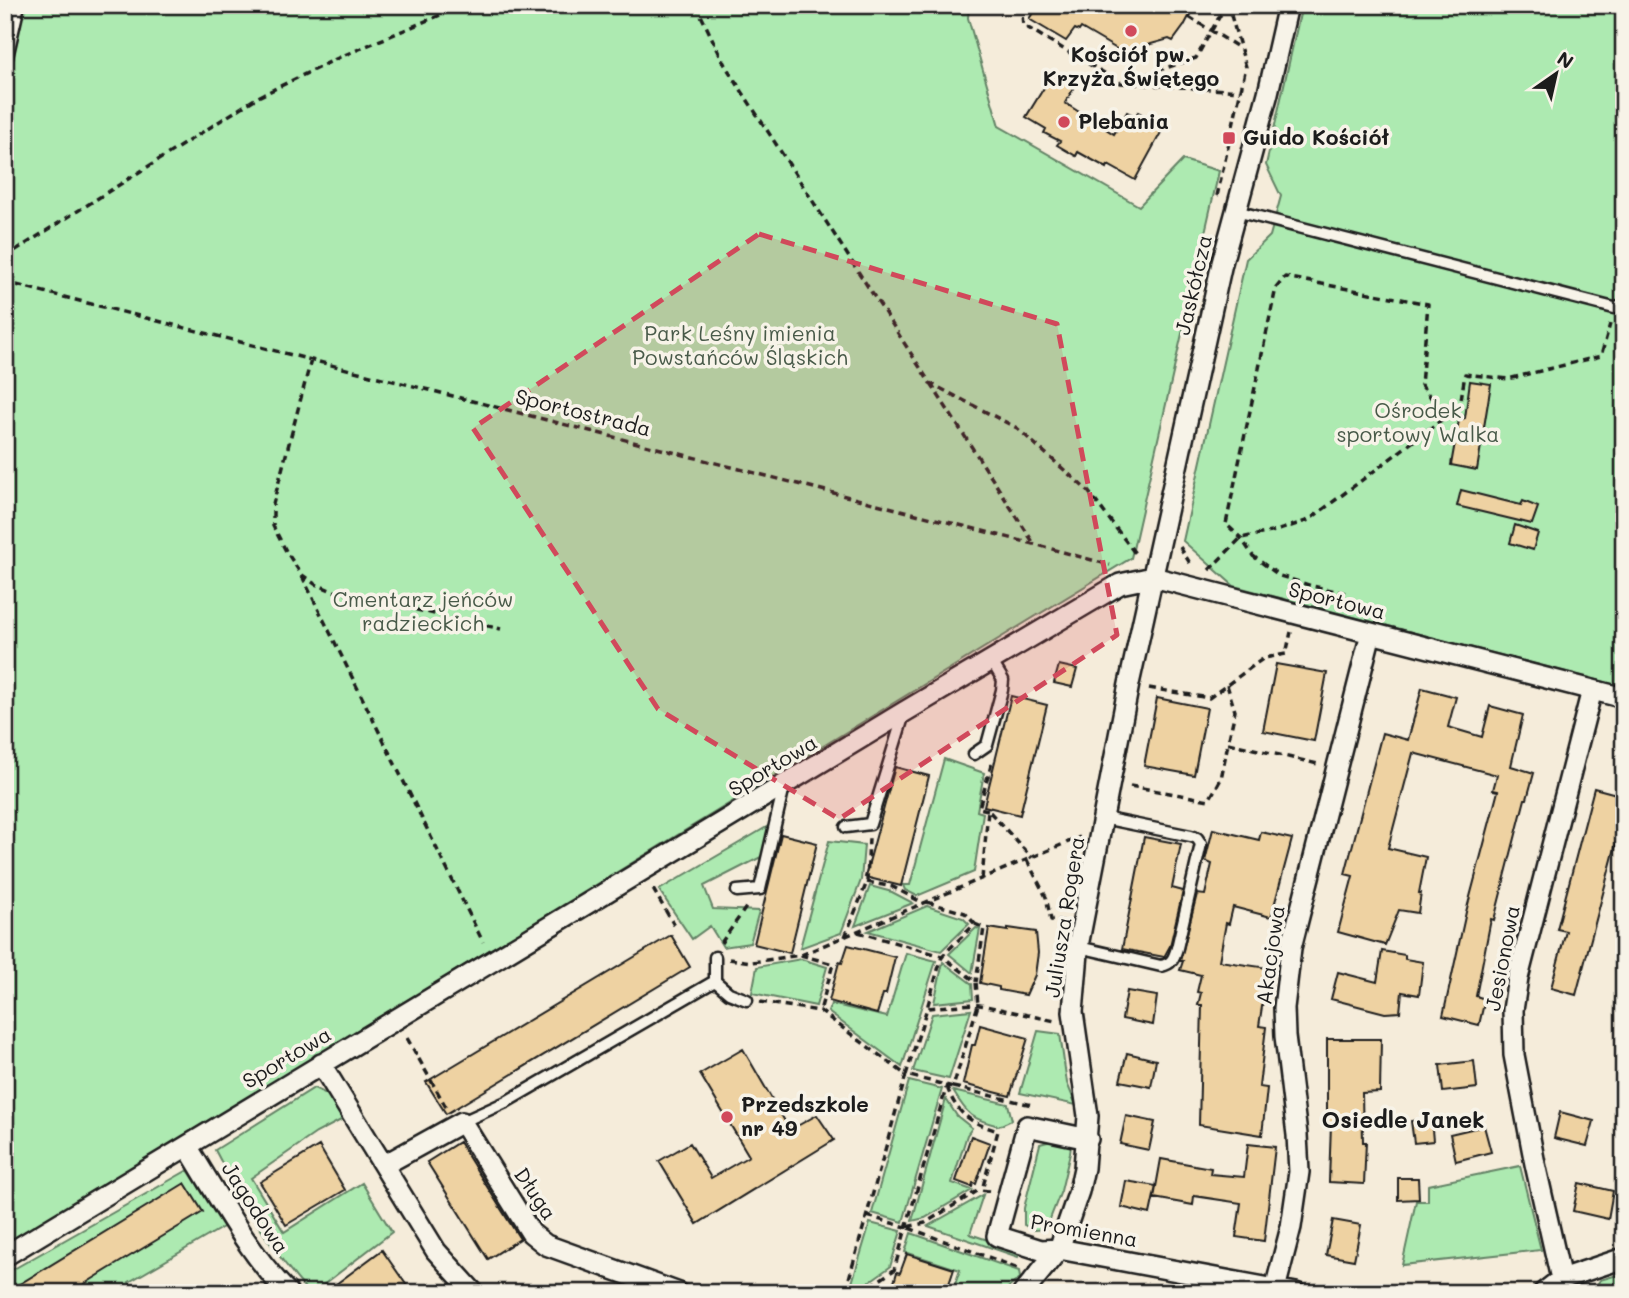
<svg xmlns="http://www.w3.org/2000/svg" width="1629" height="1298" font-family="Mali,sans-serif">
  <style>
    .green { fill: #adeab1; stroke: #648366; stroke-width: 2 }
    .building { fill: #eed2a2; stroke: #1c1c1c; stroke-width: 2 }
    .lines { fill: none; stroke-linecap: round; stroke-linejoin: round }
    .service-casing { stroke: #1c1c1c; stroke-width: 15 }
    .minor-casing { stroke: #1c1c1c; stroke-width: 24 }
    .path { stroke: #1c1c1c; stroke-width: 3.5; stroke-dasharray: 7 5; stroke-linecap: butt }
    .service { stroke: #f7f3e8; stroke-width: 10 }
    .minor { stroke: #f7f3e8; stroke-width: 19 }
    .marked { fill: #d1495b; fill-opacity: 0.2; stroke: #d1495b; stroke-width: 5; stroke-dasharray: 14 9; stroke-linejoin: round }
    .poi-dot { fill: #d1495b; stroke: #f7f3e8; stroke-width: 2.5 }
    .labels { text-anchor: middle; stroke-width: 7; stroke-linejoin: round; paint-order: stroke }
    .poi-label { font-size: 21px; font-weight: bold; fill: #1c1c1c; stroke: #f7f3e8; text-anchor: start }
    .street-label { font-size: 21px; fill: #1c1c1c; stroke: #f7f3e8 }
    .park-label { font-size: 21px; fill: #485a49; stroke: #f7f3e8 }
    .neighbourhood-label { font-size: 23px; font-weight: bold; fill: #1c1c1c; stroke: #f7f3e8 }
  </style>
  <rect width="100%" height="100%" fill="#f5ecda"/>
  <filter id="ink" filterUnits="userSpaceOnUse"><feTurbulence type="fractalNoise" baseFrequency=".0143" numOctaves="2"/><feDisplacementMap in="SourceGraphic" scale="14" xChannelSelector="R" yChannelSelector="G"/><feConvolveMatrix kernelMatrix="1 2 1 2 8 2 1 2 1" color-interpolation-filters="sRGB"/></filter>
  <g filter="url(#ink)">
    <path class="green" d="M5,5h964l-1,13 31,108 140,80 44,-46 36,11 -88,387 -1126,688z
      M1302,5h322v682l-390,-101 -51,-45 63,-282 24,-23 11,-40 -15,-31z
      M944,759l40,14 -7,38 6,2 -9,59 -57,24 -12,-6 -2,-5h7z
      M770,825l-7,31 -59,30 9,23 46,2 -9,32 -27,4 -13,-21 -18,13 -33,-49z
      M829,841l35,4 -3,35 -20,53 -41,15z
      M870,886l22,6 21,11 -58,23z
      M927,906l36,12 6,6 -28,27 -73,-20z
      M976,928l4,1 -8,44 -23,-19z
      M906,953l30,8 -34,106 -74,-55 3,-8 56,13z
      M801,959l26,8 -11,39 -64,-13 5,-26z
      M943,962l29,22 1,15 -39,4z
      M971,1010l-22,69 -36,-8 19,-57z
      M1038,1031l22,3 7,49 9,22 -56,-12z
      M909,1081l33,8 -39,133 -31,-9z
      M314,1088l15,7 14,24 -27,14 -65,45 33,54 78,-49 30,49 -74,57 3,4h-12c-38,-43 -68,-92 -94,-143z
      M953,1091l55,13 4,16 -13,6c-27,-7 -31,-10 -46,-35z
      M946,1099l11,17 15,12 -5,7 -15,48 20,7 -47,28 -13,3z
      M1051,1141l20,5 -1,7 -9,38 -15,38 -12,1 -10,-5v-17l16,-64z
      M1520,1166l21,84 -139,15 14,-64h12v-16z
      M188,1170l37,56 -96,56 7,11h-131v-19z
      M983,1195l-13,39 50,17 -2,6 -90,-31z
      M870,1223l31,8 -11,36 -37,26h-4z
      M911,1233l108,38 1,7 -18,15h-50l8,-23 -55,-18z
      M1624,1273v20h-32l8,-13z"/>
    <path class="building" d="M1038,5h157l-11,21 -11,15 -4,-2 -47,13 -41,-24 -2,3 -4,-2 -9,12 -37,-22z
      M1053,73l22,13 -10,17 49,31 13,-22 8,4 3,-4 26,15 -29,53 -27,-15 -1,3 -29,-16 -2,4 -19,-11 3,-4 -16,-8 2,-4 -20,-12z
      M1470,381l21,3 -14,86 -26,-5 8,-45 6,-2z
      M1461,490l60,15 2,-4 15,6 -6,17 -75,-18z
      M1515,525l23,8 -5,17 -23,-7z
      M1276,664l51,9 -13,68 -51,-10z
      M1059,665l18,4 -5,18 -18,-4z
      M1422,688l34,9 -8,30 34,10 8,-31 33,9 -12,51 23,7 -7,26h-2l-31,121 -3,-1 -15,77 9,3 -6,26 -36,-9 23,-104 32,-121 -5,-1 4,-15 -84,-22 -25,95 38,9 -7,36h2l-3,20 -19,-3 -14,35 -47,-13 15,-56 -8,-2 37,-141 26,7z
      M1011,696l36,9 -27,110 -36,-9z
      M1157,698l50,10 -13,67 -50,-9z
      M895,767l34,9 -28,110 -36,-9z
      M1594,788l30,8v18l-48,181 -25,-7 15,-57 -9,-2z
      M1213,829l46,11 2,-8 31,7 -21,78 -38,-10 -4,17 -3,-1 -7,38 49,7 -9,58 7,1 -7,60 8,1 -5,47 -63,-10 3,-120h-4l3,-12 -4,-1 4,-17 -21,-5 3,-9h-3l17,-67 8,1 7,-31 -7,-3z
      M781,834l36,9 -27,110 -36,-9z
      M1144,837l37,7 -9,44 11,3 -13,55 -6,11 -42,-8z
      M989,928l19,3v-3l28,4 2,21 -3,22 -9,20 -27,-5v-3l-19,-4z
      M671,935l19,32 -244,147 -20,-32z
      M848,945l47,12 -9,37h-3l-6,20 -48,-13 10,-39 3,1z
      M1382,951l23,4v4l18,3 -4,33 -17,-3 -2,20 -15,1 -54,-14 7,-27 39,10z
      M1127,991l30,5 -4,29 -31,-6z
      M980,1025l48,13 -18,58 -47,-12 9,-39h3z
      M1327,1039h54l-1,53 -18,1 1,49h3l-2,42 -35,-2 2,-58h-4z
      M743,1049l47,81 27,-15 17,25 -137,84 -38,-63 31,-18 21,35 38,-22 -49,-82z
      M1127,1053l29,7 -5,27 -31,-6z
      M1474,1061l3,27 -34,4 -3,-27z
      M1560,1112l34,9 -7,25 -33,-8z
      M1126,1116l29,6 -6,28 -29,-6z
      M1431,1118l2,23 -19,2 -3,-22z
      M1484,1126l7,26 -35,9 -6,-27z
      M971,1136l19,7 -14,41 -3,-1 -1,4 -16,-6z
      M459,1142l61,97 -32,20 -61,-97z
      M1248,1144l27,3 -11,94 -28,-4 5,-34 -47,-7 -1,9 -39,-7 7,-39 50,9 -1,6 34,3z
      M319,1146l26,44 -59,35 -26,-43z
      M1398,1178h20l1,21 -21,1z
      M1126,1181l30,5 -6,28 -29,-7z
      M185,1183l18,29 -96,58 -37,23h-65z
      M1579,1183l34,8 -5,28 -35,-8z
      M1333,1220l28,5 -7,35 -28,-5z
      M382,1250l30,43h-88z
      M907,1254l47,15 -8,24h-55l6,-21 3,1z"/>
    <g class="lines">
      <g class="service-casing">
        <path id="service" d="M5,66l14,-61
          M1236,211l378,97 10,-2
          M974,754l13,-9 15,-55 1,-10 -12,-20
          M846,827l24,-3 34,-110
          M737,891l23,-2 24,-103
          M1079,947l82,19c11,-2 13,-8 16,-18l24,-104 -4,-6 -6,-2 -88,-18
          M715,981l14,12 18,7
          M462,1122l44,-20 209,-121v-24"/>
      </g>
      <g class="minor-casing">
        <path id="minor" d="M321,1064l115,187 38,42
          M1088,1139l-61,-13 -30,110 44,14 18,-1 237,44
          M187,1146c31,50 60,105 101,147
          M384,1165l78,-43 69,111 15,12 133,48
          M5,1256l899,-544 216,-128 33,-7 471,121
          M1561,1279l-26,-115 -21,-109 -1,-45 5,-32 74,-288
          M1275,1289l16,-62 8,-55 -2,-37 -12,-99 -1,-28 7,-60 80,-315
          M1023,1293l36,-44 20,-58 5,-23 4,-52 -15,-104 6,-71 50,-257 93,-421 46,-170 20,-88
          M1543,1293l18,-14 63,-21"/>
      </g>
      <path class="path" d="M696,5l29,60 205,318 87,45 71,63 49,65
        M1021,5l2,20 98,58 119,8
        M1189,17l49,30
        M1123,82l73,-24 30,-53
        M1217,196l29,-129 -18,-62
        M5,257l253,-160 82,-40 124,-52
        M5,282l1029,262 76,21
        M311,360l-38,144v22l13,25 15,23 14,10 18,7 168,38
        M931,384l102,158
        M1180,547l11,18
        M1209,570l32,-32 35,-7 33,-11 151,-114 5,-32 43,5 93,-23 9,-32
        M302,576l181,366
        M1345,593l-33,-7 -32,-10 -27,-20 -12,-18 -15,-14 50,-236 9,-11 143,27 -7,81 25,31
        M1227,685l8,26 -7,32 90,21
        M1149,688l60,10 55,-40 22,-4 5,-22
        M1130,786l79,14 12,-21 7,-36
        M988,810l-9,-2 13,-46
        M1027,860l19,37 5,23 12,1
        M982,879l6,-69 44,48
        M867,882l26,5 30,16
        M653,889l21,36
        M927,902l38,11 10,11 -33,32 34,26 2,23 -25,82 -47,-12 21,-67 46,-4 13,2 69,15
        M975,924l9,4 -8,54
        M858,932l84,24 -15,52
        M845,937l22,-55 2,-44
        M721,943l26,-37
        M801,955l279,-118
        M729,959l23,3 49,-7 32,9 -13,47
        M760,1002l60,9 86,64 -61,218
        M407,1038l39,69
        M947,1087c10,28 24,36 51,44l-16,59
        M953,1087l79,18
        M989,1191l-10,-1 -54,33 -19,4 112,41
        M867,1216l39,11
        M861,1293l33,-23 53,-185"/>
      <use href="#service" class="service"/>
      <use href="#minor" class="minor"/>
    </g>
  </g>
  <path class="marked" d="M759,234l298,90 60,311 -278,184 -181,-110 -185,-281z"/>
  <g class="poi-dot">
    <circle cx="1131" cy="31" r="7"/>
    <circle cx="1064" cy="122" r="7"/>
    <rect x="1222" y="131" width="14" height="14" rx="3.5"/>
    <circle cx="727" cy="1117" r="7"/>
  </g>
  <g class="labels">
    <g class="poi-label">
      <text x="1131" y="62" text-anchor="middle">Kościół pw.<tspan x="1131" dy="24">Krzyża Świętego</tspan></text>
      <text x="1078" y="129">Plebania</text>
      <text x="1243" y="145">Guido Kościół</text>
      <text x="741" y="1112">Przedszkole<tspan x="741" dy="24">nr 49</tspan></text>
    </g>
    <g class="street-label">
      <text transform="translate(1194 285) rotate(-77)" y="7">Jaskółcza</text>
      <text transform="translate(583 413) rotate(14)" y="7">Sportostrada</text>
      <text transform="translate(1337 601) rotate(14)" y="7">Sportowa</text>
      <text transform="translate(773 766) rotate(-31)" y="7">Sportowa</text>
      <text transform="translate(1065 917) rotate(-81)" y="7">Juliusza Rogera</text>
      <text transform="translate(1271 955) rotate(-82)" y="7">Akacjowa</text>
      <text transform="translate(1503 958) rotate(-79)" y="7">Jesionowa</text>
      <text transform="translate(287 1058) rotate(-31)" y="7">Sportowa</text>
      <text transform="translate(535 1194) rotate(56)" y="7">Długa</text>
      <text transform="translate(255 1208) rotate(57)" y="7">Jagodowa</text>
      <text transform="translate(1084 1231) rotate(10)" y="7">Promienna</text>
    </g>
    <g class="park-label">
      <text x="740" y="341">Park Leśny imienia<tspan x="740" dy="24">Powstańców Śląskich</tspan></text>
      <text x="1418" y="418">Ośrodek<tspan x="1418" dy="24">sportowy Walka</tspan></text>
      <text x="423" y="607">Cmentarz jeńców<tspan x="423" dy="24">radzieckich</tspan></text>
    </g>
    <g class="neighbourhood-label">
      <text x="1403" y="1128">Osiedle Janek</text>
    </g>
  </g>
  <rect width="1629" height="1298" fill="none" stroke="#f7f3e8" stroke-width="28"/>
  <rect x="14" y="14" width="1601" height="1270" fill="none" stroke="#1c1c1c" stroke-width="2.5" filter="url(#ink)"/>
  <g transform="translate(1556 74) rotate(34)" stroke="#f7f3e8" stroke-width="5" paint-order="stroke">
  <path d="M0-5L12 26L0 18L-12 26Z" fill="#1c1c1c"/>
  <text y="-10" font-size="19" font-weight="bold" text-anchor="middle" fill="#1c1c1c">N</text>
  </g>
</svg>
